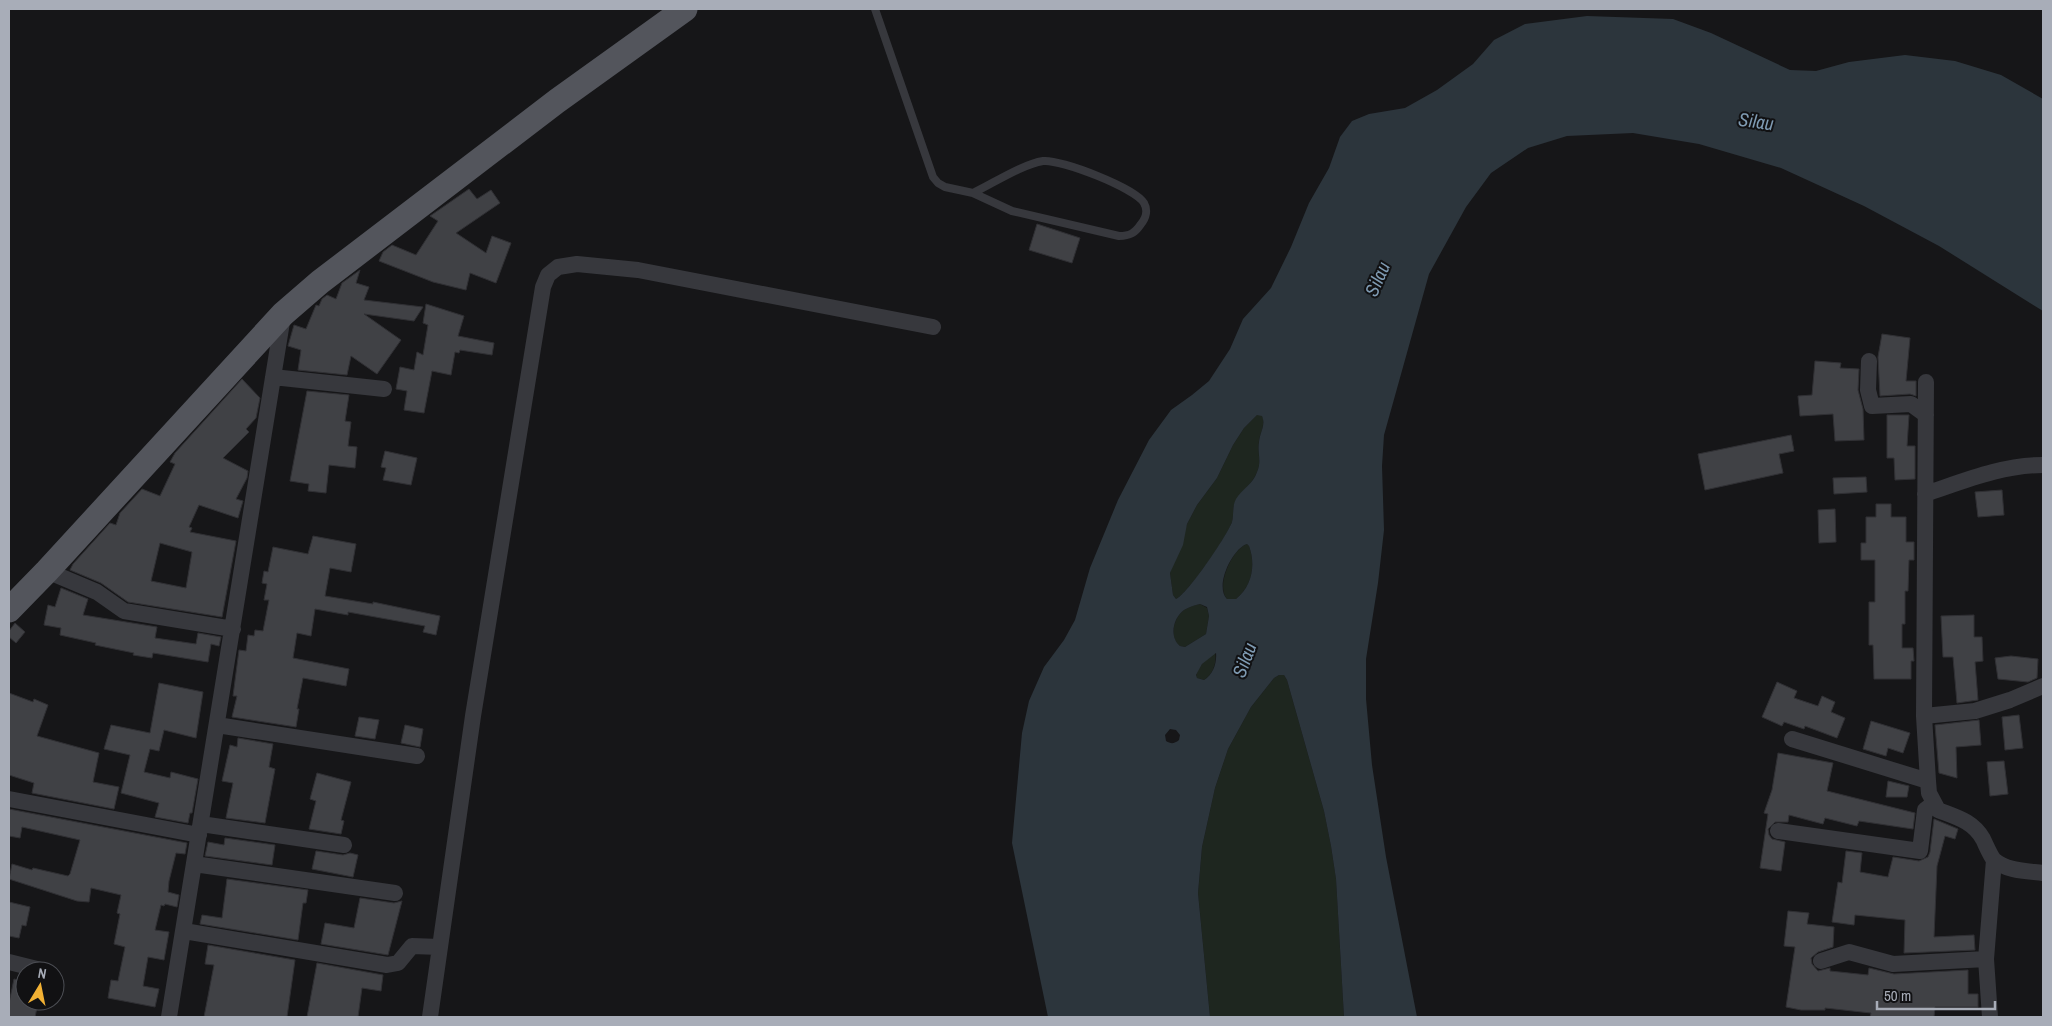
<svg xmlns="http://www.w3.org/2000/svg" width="2052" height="1026" font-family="'Archivo Narrow',sans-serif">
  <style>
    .green { fill: #1e261f }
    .water { fill: #2c353c; fill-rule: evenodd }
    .building { fill: #404145; stroke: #303034; fill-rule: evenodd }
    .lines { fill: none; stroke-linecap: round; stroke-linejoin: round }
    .lane { stroke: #37383d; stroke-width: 8 }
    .street { stroke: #37383d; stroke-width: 16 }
    .primary { stroke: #53555c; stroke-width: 25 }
    .labels { text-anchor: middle; stroke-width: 4; stroke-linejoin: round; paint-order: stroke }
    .water-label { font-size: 19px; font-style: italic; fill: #7f9bb3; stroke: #111113 }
  </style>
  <rect width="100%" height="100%" fill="#161618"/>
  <path class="green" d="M1257,415h5c4,10 -2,17 -3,26 -2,11 3,20 -2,31 -4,12 -17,19 -22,31 -3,5 -1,13 -3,19 -4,13 -45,73 -56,77l-3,-4 -3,-22 17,-49 10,-19 20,-27 16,-33 11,-17z
    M1247,544l2,2c7,19 3,40 -13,53h-9c-12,-13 6,-51 20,-55z
    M1200,604l7,4 2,8 -3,18 -21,13 -5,-1c-11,-8 -7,-28 4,-36 5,-3 10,-5 16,-6z
    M1215,653c2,9 -2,22 -11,27l-7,-2 -1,-2c3,-10 10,-19 19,-23z
    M1279,675h5l3,5 37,131 7,35 5,33 8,138h-134l-12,-124 4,-46 13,-59 13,-39 23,-42 23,-29z"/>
  <path class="water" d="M1587,16l86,3 38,14 79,37 26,1 33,-9 56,-7 50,6 46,14 42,24v212l-104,-65 -75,-40 -83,-38 -82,-24 -66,-11 -66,3 -39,12 -37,25 -25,34 -37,67 -45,161 -2,31 2,64 -6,53 -12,76v40l6,66 14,92 31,160h-73l-8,-138 -5,-33 -7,-35 -37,-131 -3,-5h-5l-5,3 -23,29 -23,42 -13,39 -13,59 -4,46 12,124h-162l-36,-174 10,-110 7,-32 15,-34 20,-27 11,-20 15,-52 28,-68 31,-60 22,-30 21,-15 17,-14 21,-32 13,-30 28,-31 20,-41 18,-44 20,-35 11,-31 12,-16 17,-7 36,-6 32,-18 36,-26 21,-24 31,-16zM1257,415l5,1c4,9 -2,16 -3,26 -2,10 3,19 -2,30 -4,12 -15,17 -21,27 -4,7 -2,15 -4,23 -4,12 -45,73 -56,77l-3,-4 -3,-22 13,-28 4,-21 10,-19 20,-27 16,-33 11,-17zM1247,544l2,2c7,19 3,40 -13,53h-9c-13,-13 6,-51 20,-55zM1200,604l7,3 2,9 -3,18 -21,13 -5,-1c-11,-9 -7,-28 4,-36 5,-3 11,-5 16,-6zM1216,653c1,10 -3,22 -12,27l-7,-2 -1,-3 6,-11zM1170,729l6,1 4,5 -1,5c-5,4 -8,4 -13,1l-1,-6z"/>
  <path class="building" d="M469,189l8,10 14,-9 9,13 -44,30 30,20 6,-17 19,7 -15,40 -26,-10 -4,17 -33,-8 -54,-21 4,-9 9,-7 24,10 22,-34 -8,-5z
    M1037,224l43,14 -8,25 -43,-13z
    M360,270l-4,13 13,4 -5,13 59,7 -9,14 -50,-7 37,26 -24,34 -26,-18 -4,19 -49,-5 3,-20 -13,-4 6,-21 12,4 10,-24 3,1 3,-7 5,-4 9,4 6,-16z
    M426,304l38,12 -6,20 36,7 -2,12 -32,-5 -1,3 -4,-1 -4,23 -19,-4 -8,42 -20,-3 3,-19 -11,-2 4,-22 14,3 3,-18 6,3 5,-30 -5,-2z
    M1882,334l28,4 -4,43h10v15l-6,-2 -30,2 -2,-39z
    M1815,361l26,2 -1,5 19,1 -1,21 5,19 1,31 -29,1 -2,-27 -33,2 -2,-20 14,-1z
    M242,379l18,19 -4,20 -10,11 3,3 -26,26 25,13 -1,7 -11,21 7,2 -5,17 -39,-13 -10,22 3,1 -2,4 46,9 -14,76 -94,-15 -27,-19 -31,-13 3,-6 37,-41 6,2 4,-12 22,-24 18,7 15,-32 -5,-2 5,-9zM160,543l32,9 -6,36 -35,-7z
    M307,391l42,4 -4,26 6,1 -3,24 9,1 -2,21 -26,-3 -3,28 -18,-2 1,-7 -19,-3z
    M1887,415h22l-2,31h8v33l-20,1 -1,-22h-7z
    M1791,435l3,16 -15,3 4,19 -78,17 -7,-36z
    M385,451l32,7 -6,27 -28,-5 3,-12 -5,-1z
    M1866,477l1,15 -33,2 -1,-16z
    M2002,490l2,25 -26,2 -3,-25z
    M1876,504h15v13h15v25h8v18h-5l-1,31h-3v33h-3v24h11l1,13h-3v18h-37l-1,-34h-4v-43h6v-42h-14v-17h5v-26h10z
    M1835,509l1,33 -17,1 -1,-33z
    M313,536l43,8 -5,28 -21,-4 -5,28 48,8v-2l67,14 -4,19 -13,-3 2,-6 -77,-14v3l-33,-6 -4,27 -14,-3 -4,25 56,11 -3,17 -43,-8 -6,31h2l-3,18 -64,-10 5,-21h-4l6,-46 7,1 2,-16 6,1 1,-6 8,1 6,-31h-5l3,-16 -5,-1 2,-12 4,1 5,-25 35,7z
    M61,588l27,11 -5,16 74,12 -2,11 41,6 2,-11 23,4 -2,9 -8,-2 -3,18 -55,-9 -1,5 -19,-3 1,-2 -39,-8 1,-2 -36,-8 1,-7 -17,-3 4,-20 7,2z
    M1974,615v22h8l1,24 -8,1 3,38 -21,3 -4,-46h-10l-2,-41z
    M15,623l10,9 -9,11 -7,-6v-6z
    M2011,656l27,3 -1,19 -9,4 -30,-3 -3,-21z
    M1777,682l20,9 -3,7 24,8 4,-10 13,6 -4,10 14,6 -8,20 -32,-12 -1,3 -20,-7 -2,4 -20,-9z
    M159,683l44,9 -7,46 -32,-8 -5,21 -9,-2 -6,23 26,6 1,-6 27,7 -6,34h-2l-2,10 -33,-6 4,-14 -38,-10 9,-38 -26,-6 7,-24 39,8z
    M9,693l24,9 1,-3 14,6 -11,31 62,17 -6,29 26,5 -5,22 -82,-16 2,-10 -25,-8z
    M2019,715l4,33 -18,2 -3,-33z
    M359,717l20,3 -4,19 -20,-3z
    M1979,720l2,25 -25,2 1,31 -18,-5 -4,-48z
    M1871,721l39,12 -7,20 -15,-5 -2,8 -23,-7z
    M405,725l18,4 -3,18 -19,-4z
    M238,738l35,6 -4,23 6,2 -10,54 -39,-5 7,-35 -11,-2 8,-36 7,2z
    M1778,753l55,10 -6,28 88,22 -2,16 -54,-8 -2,5 -32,-8 -2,6 -34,-9 -1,7h-13l-7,7 1,6 3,4 13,3 -4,29 -21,-3 8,-54 -4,-1 8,-23z
    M2004,761l4,33 -18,2 -3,-34z
    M317,773l34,9 -10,38 3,1 -3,13 -32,-5 7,-28 -6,-2z
    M1888,781l21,5 -2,11h-21z
    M9,809l178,34 -2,11 -9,-1 -7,28 -1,11 11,3 -2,12 -12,-3 -1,2 -3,-1 -6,25 14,2 -5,28 -16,-3 -5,29 16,3 -4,18 -47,-9 3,-18 7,1 7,-34 -11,-3 6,-30 -3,-1 4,-18 -30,-7 -2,14 -12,-1 -68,-22 3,-15 20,6 1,-2 35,8 2,-2 10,-34 -58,-13 -2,11 -11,-2z
    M1934,819l24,10 -3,10 -10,-3 -8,30 -3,71 40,-2 1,15 -71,3 1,-33 -50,-5 -1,10 -22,-3 6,-40 4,1 4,-32 16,2 -2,19 28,5 5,-20 26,4 9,-4 2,-5z
    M225,838l50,7 -3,20 -67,-9 3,-14 16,3z
    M316,851l27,4 7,-2 8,2 -5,22 -41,-8z
    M227,879l81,11 -2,13h-3l-5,37 -98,-16 2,-9 20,3z
    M360,898l34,5 8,-2 -14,54 -67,-11 4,-21 29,5z
    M9,902l21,5 -4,19 -4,-1 -3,13 -10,-2z
    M1788,911l21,2 -2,11 27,3 -1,20 -15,5 -7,6 1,6 6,7 12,-3v3l38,4 1,-7 25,6 74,-4v24h10v13h-43l-1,10h-64l1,-4 -46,-5v2h-24l-15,-3 9,-60 -11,-1z
    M208,945l87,15 -8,57h-83l10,-52 -9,-1z
    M317,963l66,12 -2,16 -19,-3 -4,29h-51z
    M14,979l11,3v19l13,2 -3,14h-26v-14z"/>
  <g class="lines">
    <path class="lane" d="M875,9l58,168 5,6 7,4 28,6 39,18 107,25c11,0 16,-3 22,-12 5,-6 7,-14 3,-21 -9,-15 -83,-44 -101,-42 -20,3 -51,23 -70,32"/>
    <path class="street" d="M1869,361l-1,29 4,16 39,-2 15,11
      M273,377l111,12
      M1926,382l-2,334 4,65 1,12 9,17c18,7 35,11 45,29 3,6 7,16 11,21 12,11 34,11 49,13
      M1925,494c39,-13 77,-29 118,-29
      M47,571l50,21 27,19 109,18
      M1924,716l51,-5 35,-11 33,-14
      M217,725l200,31
      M1792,739l136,42
      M9,799l190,36
      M201,824l143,21
      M1778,831l142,20 5,-41 8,-6
      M194,864l201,29
      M184,931l203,34 11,-2 14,-17 28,1
      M1821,961l28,-9 44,12 93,-5
      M9,962l32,8
      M169,1017l114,-701
      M430,1017l43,-301 70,-429 5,-12 10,-8 19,-3 61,6 295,57
      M1990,1017l-4,-58 8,-99"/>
    <path class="primary" d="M9,610l38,-39 236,-257 37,-32 237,-181 128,-92"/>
  </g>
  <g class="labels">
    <g class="water-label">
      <text transform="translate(1756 121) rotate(8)" y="7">Silau</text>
      <text transform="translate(1377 279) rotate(-66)" y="7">Silau</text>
      <text transform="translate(1244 660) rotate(-69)" y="7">Silau</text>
    </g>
  </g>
  <rect width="2052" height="1026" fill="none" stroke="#a8adb8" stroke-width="20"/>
  <g transform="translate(40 986) rotate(10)"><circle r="24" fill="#111113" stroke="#4d4f55"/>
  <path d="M0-4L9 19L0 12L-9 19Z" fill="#f2b134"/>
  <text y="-8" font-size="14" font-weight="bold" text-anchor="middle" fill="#a8adb8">N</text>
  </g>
  <path d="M1877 1001v8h118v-8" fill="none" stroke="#a8adb8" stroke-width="2.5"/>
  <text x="1884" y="1001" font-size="15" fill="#a8adb8" stroke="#111113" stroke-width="4" paint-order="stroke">50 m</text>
</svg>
